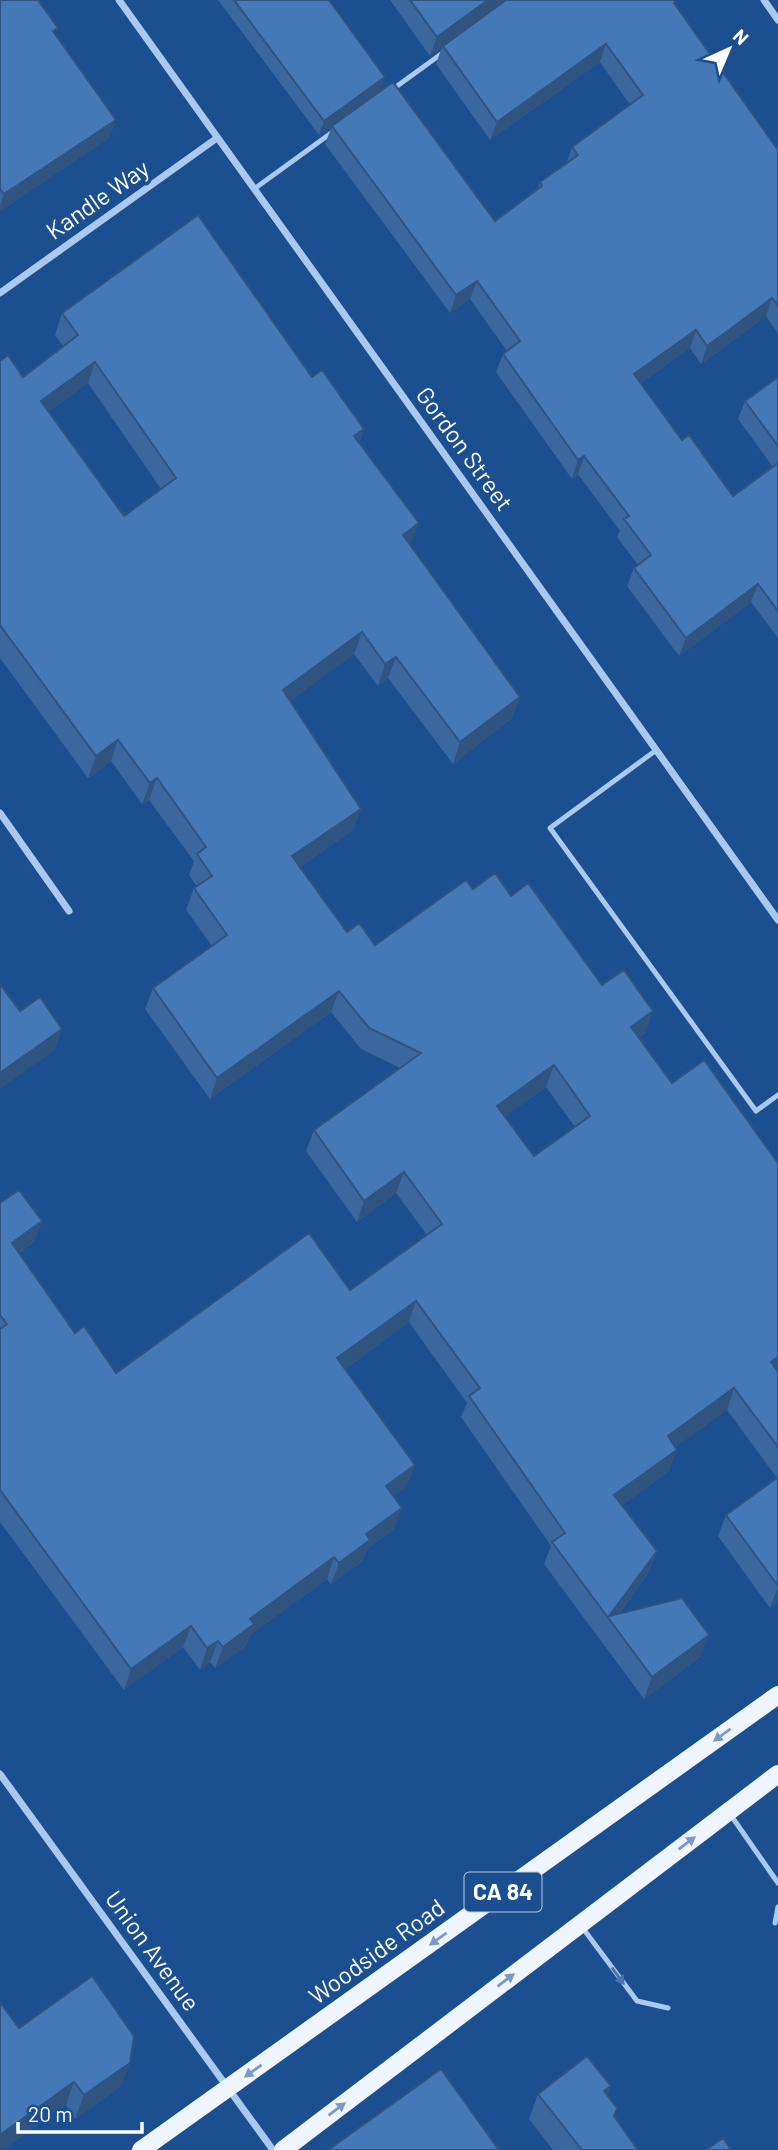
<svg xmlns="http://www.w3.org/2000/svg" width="778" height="2150" font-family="Barlow,sans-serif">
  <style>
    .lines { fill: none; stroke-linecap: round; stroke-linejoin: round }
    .service { stroke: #a9c9ee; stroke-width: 5 }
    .minor { stroke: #a9c9ee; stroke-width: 7 }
    .primary { stroke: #f0f6ff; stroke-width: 18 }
    .wall { fill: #3a679d; fill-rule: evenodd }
    .shaded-wall { fill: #305480 }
    .building { fill: #4478b7; stroke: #305480; stroke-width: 2; fill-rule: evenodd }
    .oneway { fill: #7b9ac1 }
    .oneway2 { fill: #4674ac }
    .labels { text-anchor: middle; stroke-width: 7; stroke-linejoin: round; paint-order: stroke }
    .shield { fill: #1b4f8f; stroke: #bbcadd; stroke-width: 2 }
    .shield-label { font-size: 23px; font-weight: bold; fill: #fff }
    .street-label { font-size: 24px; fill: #fff; stroke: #1b4f8f }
  </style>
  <rect width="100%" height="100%" fill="#1b4f8f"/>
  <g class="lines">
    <path class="service" d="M393,89l51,-37
      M254,189l80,-58
      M655,751l-105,77 206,283 22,-16
      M730,1814l48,69
      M775,1923l3,-16
      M582,1927l55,74 31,7"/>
    <path class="minor" d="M119,0l659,920
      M764,0l14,20
      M0,293l217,-155
      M0,813l69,98
      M0,1774l273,376"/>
    <path class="primary" d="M141,2150l637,-455
      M283,2150l495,-376"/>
  </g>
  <path class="wall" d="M0,0l56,34 60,86 -7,18 -109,73z
    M218,0h110l52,91 115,130 42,-31 3,-8 26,-18 6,-17 58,-42 -30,-43 -110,78 -54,-76 6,-17 -12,9 -40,-56h286l-1,5 103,145v183l-12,-17 -65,48 -11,-16 -49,35 41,57 51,56 40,-29 -35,-48 7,-18 33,-24v261l-27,-36 -72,54 -52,-70 7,-18 4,-3 -21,-28 3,-6 -42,-57 -6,5 -76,-107 7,-18 4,-3 -37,-52 -20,14 -125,-169 7,-18 -13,9z
    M62,313l250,64 52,52 -5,14 52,101 -1,1 110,152 -8,21 -59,46 -65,-86 -10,8 -24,-32 -64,47 71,108 -8,21 -53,37 47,65 28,13 98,-56 38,7 91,89 44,48 -7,5 33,45 106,80v439l-8,6 -52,-72 8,-21 51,-37 -50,-68 -52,37 -6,24 -47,34 35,46 -8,21 -30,42 82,42 -57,43 -100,-135 7,-18 -90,-129 6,-14 -58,-81 -64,47 62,117 -13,10v33l-27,20 -5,13 -31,22 -4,-5 -77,56 -4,11 -31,22 -5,-6 -10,8 -17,-23 -59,43 -124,-168v-319l42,18 -8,21 -15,11 56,80 41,40 234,-83 77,-55 -31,-42 -39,29 -51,-71 8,-21 86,-62 -39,-19 -30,-37 -121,87 -65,-90 8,-21 59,-42 -26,-36 8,-22 3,-1 -8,-12 5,-14 -45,-61 -7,4 -31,-43 -23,17 -88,-120v-297l23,16 40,-31 -8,-11zM88,383l73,106 -37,27 -76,-104zM546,1087l29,40 -41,29 -29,-40z
    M19,2028l102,58 -46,33 -9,-14z
    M538,2094l69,2 10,12 -3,9 24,33h-85l-24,-31z"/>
  <path class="shaded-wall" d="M488,0h19l-77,56 7,-19z
    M606,44l-6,18 -110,78 7,-18z
    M385,77l-5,15 -61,43 5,-14z
    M116,120l-7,18 -109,73v-5l4,-12z
    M477,281l-7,18 -20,14 6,-18z
    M772,298l-6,18 -65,48 6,-18z
    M696,330l-6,18 -62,44 6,-18z
    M95,362l-7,21 -55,40 8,-22z
    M364,429l-8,21 -2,-14z
    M584,456l-6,18 -6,5 6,-19z
    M419,523l-8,21 -16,12 8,-21z
    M758,584l-7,18 -72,54 7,-18z
    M362,632l-8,22 -79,58 8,-22z
    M396,657l-8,21 -10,8 7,-22z
    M520,697l-8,21 -59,46 7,-22z
    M118,740l-7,21 -23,17 8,-22z
    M157,778l-8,22 -7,4 8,-21z
    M361,809l-8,21 -69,48 8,-22z
    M339,991l-8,21 -121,87 7,-21z
    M653,1011l-7,22 -23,16 8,-22z
    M62,1029l-7,21 -55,39v-16z
    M554,1065l-8,22 -56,40 7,-21z
    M404,1172l-8,21 -39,29 7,-21z
    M42,1221l-8,21 -30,22 8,-21z
    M416,1301l-7,21 -79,58 7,-22z
    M778,1357v15l-7,-10z
    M734,1388l-7,22 -67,48 8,-22z
    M677,1450l-8,21 -62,46 7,-22z
    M415,1465l-8,21 -28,22 7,-22z
    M402,1508l-8,21 -27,20 -5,13 -31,22 8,-21 27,-29z
    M657,1551l-8,21 -37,51 -3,-7z
    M334,1557l-7,22 -77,56 -4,11 -31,22 8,-21 27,-28z
    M778,1587v15l-8,6z
    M191,1626l-8,21 -59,43 7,-21z
    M709,1635l-8,21 -57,43 8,-22z
    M218,1641l-8,21 -10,8 7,-22z
    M130,2063l-9,23 -46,33 9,-24z
    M74,2082l-8,23 -63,45h-3v-15z
    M611,2086l-9,25 2,-20z"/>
  <path class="building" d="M0,0h38l20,28 -5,3 63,89 -112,74 -4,-5z
    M234,0h95l56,77 -61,44z
    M410,0h78l-51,37z
    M506,0h170l-2,3 104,147v156l-6,-8 -65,48 -11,-16 -62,44 48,66 7,-5 44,61 45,-33v148l-20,-27 -72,54 -52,-70 17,-13 -27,-36 5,-3 -45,-60 -6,4 -75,-106 17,-13 -43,-60 -21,14 -124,-169 61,-44 102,139 47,-35 -2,-4 38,-27 -6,-8 71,-52 -37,-51 -109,78 -54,-76z
    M198,215l114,162 10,-7 42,59 -10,7 65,87 -16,12 117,162 -60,45 -64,-85 -11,7 -23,-32 -79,58 78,119 -69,47 55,76 12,-9 16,22 91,-65 7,9 22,-16 16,23 17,-13 74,102 22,-15 29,41 -22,16 41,56 32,-23 74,103v194l-7,5 7,10v75l-44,-59 -66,48 9,14 -63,45 43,56 -48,65 73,-18 27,37 -57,42 -100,-135 13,-9 -96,-137 11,-8 -64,-87 -79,57 78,107 -29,21 16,22 -36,26 4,6 -31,23 -5,-6 -84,62 4,5 -31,23 -5,-6 -11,7 -16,-22 -60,43 -131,-179v-161l7,-5 -7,-9v-112l19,-13 23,31 -30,22 63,90 9,-7 32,47 193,-140 41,57 92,-66 -38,-52 -40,29 -50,-71 107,-77 -52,-25 -30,-37 -122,87 -64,-90 74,-53 -33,-47 18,-12 -15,-22 9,-7 -49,-69 -7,5 -32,-43 -22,16 -96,-131v-264l8,-6 15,22 55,-42 -16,-22zM95,362l81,116 -52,38 -83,-115zM554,1065l36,51 -56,40 -37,-50z
    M778,377v69l-33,-45z
    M0,984l20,27 20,-14 22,32 -62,44z
    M778,1477v109l-52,-71z
    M92,1976l42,60 -4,27 -46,32 -10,-13 -74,53v-133l19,26z
    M587,2056l24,30 -7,5 13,17 -3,8 24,34h-56l-44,-56z
    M441,2069l58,81h-171z
    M723,2138l8,12h-25z"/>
  <defs><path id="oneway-solid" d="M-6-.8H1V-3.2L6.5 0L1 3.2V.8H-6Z" transform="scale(1.75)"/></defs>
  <g class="oneway">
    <use href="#oneway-solid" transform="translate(722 1735) rotate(144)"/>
    <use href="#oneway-solid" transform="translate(687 1843) rotate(-37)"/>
    <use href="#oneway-solid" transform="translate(438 1939) rotate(144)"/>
    <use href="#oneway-solid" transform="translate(506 1980) rotate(-37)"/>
    <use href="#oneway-solid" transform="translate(253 2071) rotate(144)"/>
    <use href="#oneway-solid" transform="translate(337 2109) rotate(-37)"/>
  </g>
  <use class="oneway2" href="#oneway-solid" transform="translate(618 1976) rotate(54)"/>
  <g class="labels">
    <rect class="shield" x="464.5" y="1872.5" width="77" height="39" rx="5"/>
    <g class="shield-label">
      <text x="503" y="1900">CA 84</text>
    </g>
    <g class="street-label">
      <text transform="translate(98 200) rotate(-35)" y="8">Kandle Way</text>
      <text transform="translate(464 449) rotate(54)" y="8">Gordon Street</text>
      <text transform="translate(152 1951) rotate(54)" y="8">Union Avenue</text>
      <text transform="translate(377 1952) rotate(-36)" y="8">Woodside Road</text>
    </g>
  </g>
  <g transform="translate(729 49) rotate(44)" stroke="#1b4f8f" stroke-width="5" paint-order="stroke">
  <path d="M0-5L12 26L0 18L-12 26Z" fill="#ffffff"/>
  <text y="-10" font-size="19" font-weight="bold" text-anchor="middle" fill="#ffffff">N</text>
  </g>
  <path d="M18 2122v10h124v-10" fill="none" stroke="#ffffff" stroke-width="3.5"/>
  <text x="28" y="2122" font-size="21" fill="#ffffff" stroke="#1b4f8f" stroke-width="5" paint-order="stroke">20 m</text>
</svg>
